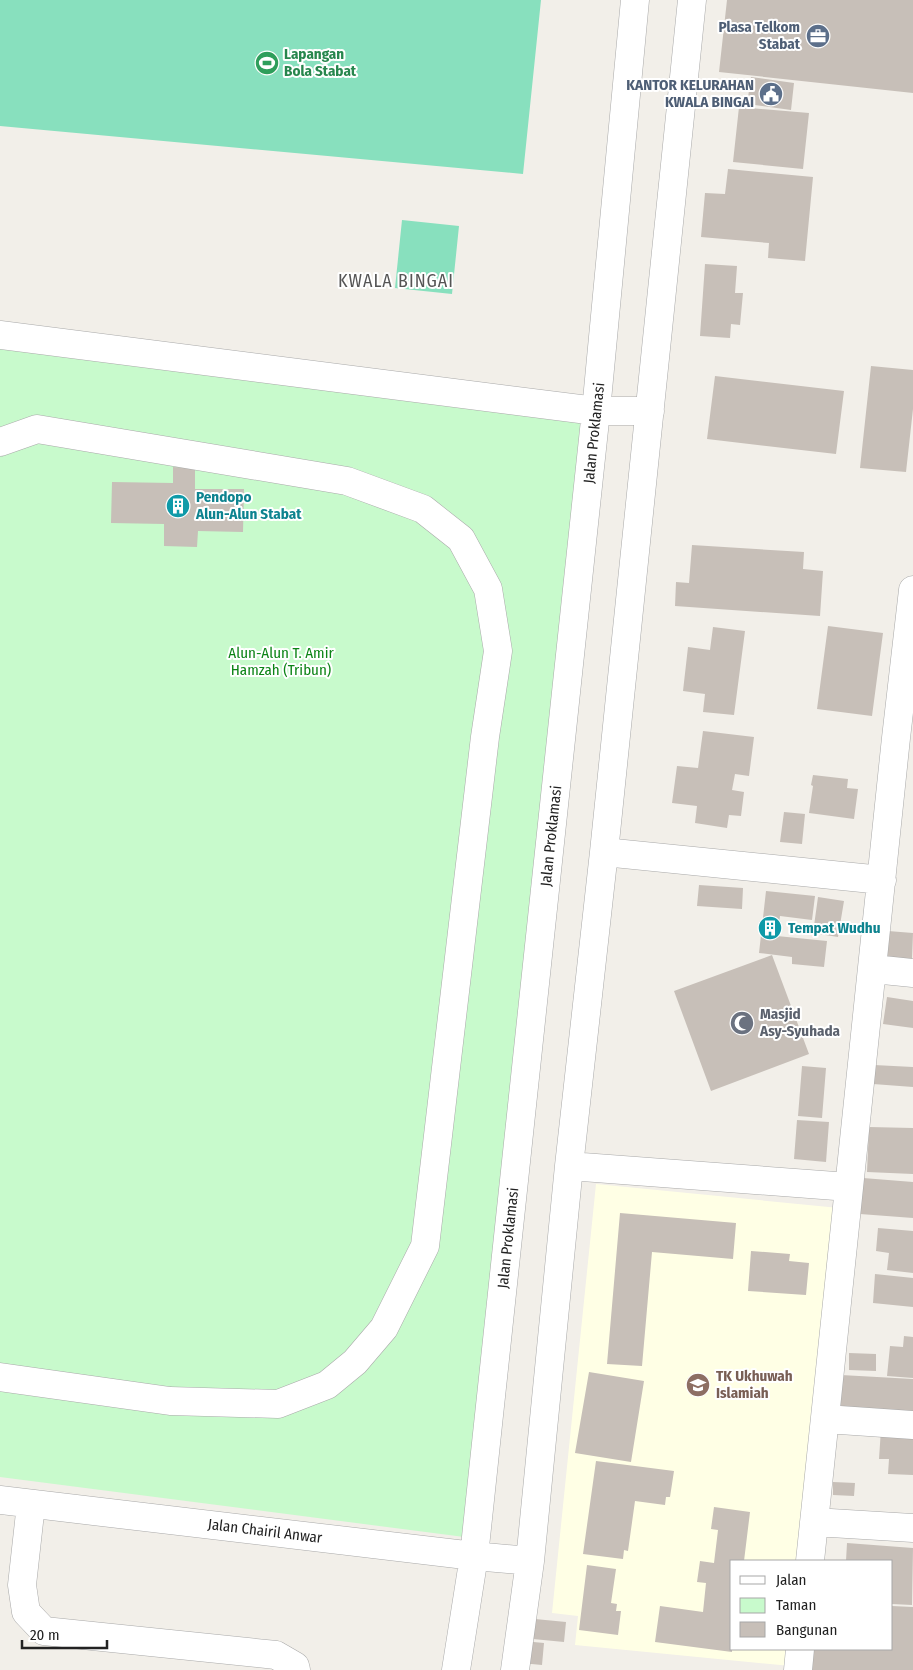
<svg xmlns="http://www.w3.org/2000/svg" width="913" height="1670" font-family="'Fira Sans Condensed',sans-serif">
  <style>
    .education { fill: #ffffe5 }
    .park { fill: #c8facc }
    .pitch { fill: #88e0be }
    .building { fill: #c7bfb8 }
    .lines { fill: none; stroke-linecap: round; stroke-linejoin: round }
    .minor-casing { stroke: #a9a9a9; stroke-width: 29 }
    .minor { stroke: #fff; stroke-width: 28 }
    .labels { text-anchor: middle; stroke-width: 4; stroke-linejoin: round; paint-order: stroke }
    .service-label { font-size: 15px; font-weight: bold; fill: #4e5e75; stroke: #fff; text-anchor: end }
    .leisure-label { font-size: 15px; font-weight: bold; fill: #27864d; stroke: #fff; text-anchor: start }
    .street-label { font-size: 15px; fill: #222; stroke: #fff }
    .culture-label { font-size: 15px; font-weight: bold; fill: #0d838f; stroke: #fff; text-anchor: start }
    .park-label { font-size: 15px; fill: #0c8416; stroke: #fff }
    .worship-label { font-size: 15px; font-weight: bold; fill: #5b616d; stroke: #fff; text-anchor: start }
    .education-label { font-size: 15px; font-weight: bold; fill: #785e54; stroke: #fff; text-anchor: start }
    .quarter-label { font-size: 18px; letter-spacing: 1px; fill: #555; stroke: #fff }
  </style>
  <rect width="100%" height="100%" fill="#f2efe9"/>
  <path class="education" d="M596,1184l243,24 -37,353h-70v88h61l-2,17 -216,-21 3,-29 -26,-3z"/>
  <path class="park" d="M0,342l589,74 -117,1122 -472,-61z"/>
  <path class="pitch" d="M0,0h541l-18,174 -523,-48z
    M402,220l57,6 -7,68 -57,-6z"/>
  <path class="building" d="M727,0h186v93l-194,-21z
    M751,77l43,6 -3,27 -44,-6z
    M739,107l70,6 -6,56 -70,-7z
    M728,169l85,8 -8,84 -37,-3 1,-15 -68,-6 4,-44 20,1z
    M705,264l32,2 -2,27h8l-3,32 -9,-1 -1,14 -30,-2z
    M871,366l42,4v39l-7,63 -46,-4z
    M715,376l129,15 -8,63 -129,-15z
    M173,467l22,1v21h49l-1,43 -45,-1 -1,16 -33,-1v-22l-53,-1 1,-41 61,1z
    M692,545l112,7 -1,17 20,2 -3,45 -145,-10 1,-24 13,1z
    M828,626l55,7 -11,83 -55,-7z
    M713,627l32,4 -11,84 -31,-3 2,-18 -22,-3 5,-44 22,3z
    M703,731l51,6 -5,39 -14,-2 -3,16 12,2 -3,24 -12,-1 -2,13 -32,-5 2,-17 -25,-3 5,-37 21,2z
    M813,775l35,4 -1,9 11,1 -4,30 -45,-6 4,-27 -2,-1z
    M784,812l21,2 -3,30 -22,-2z
    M699,885l44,3 -1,21 -45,-3z
    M766,891l49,5 -3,24 -32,-4 -3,20 50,5 -3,26 -32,-3v-7l-33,-4z
    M818,897l26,4 -6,36 -25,-4z
    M888,931l25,2 -1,26 -26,-1z
    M772,955l37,99 -98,37 -37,-100z
    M887,997l26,4v27l-30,-4z
    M874,1065l39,2v20l-40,-3z
    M802,1066l24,2 -4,50 -24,-2z
    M797,1120l32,2 -3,40 -32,-3z
    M869,1127l44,1v46l-46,-2z
    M863,1178l50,4v36l-53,-4z
    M620,1213l116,10 -3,36 -81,-7 -10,114 -35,-2z
    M878,1228l35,3v42l-26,-3 2,-17 -13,-2z
    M751,1251l39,3 -1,7 20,2 -3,32 -58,-4z
    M875,1274l38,4v29l-40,-4z
    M904,1336l9,1v41l-26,-2 3,-30 13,1z
    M849,1353l27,1v17l-27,-1z
    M589,1372l55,9 -13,81 -56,-9z
    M841,1375l72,4v40l-75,-5z
    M881,1429l32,1v45l-25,-1 1,-15h-10z
    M596,1461l78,10 -4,26h-4l-1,8 -30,-4 -7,50 -4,-1 -1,9 -40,-5z
    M833,1482l22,1 -1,13 -21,-1z
    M714,1507l36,5 -6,49h-12v91l-77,-10 5,-36 43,6 3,-29 -9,-1 3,-21 14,2 4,-33 -7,-1z
    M847,1543l66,5 -1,57 -20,-1v-43h-46z
    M587,1565l29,4 -5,34 6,1 -1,7h5l-3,24 -39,-5z
    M892,1606l21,1v63h-107l1,-21h85z
    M535,1619l31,3 -2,20 -31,-3z
    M523,1641l21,2 -2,22 -21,-2z"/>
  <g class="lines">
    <g class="minor-casing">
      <path id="minor" d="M0,335l596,76h54
        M0,442l37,-13 310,52 76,28 38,30 27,50 10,62 -13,86 -60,509 -41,82 -29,34 -28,23 -49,19 -108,-3 -170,-24
        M604,852l278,28
        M873,969l40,4
        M569,1166l280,21
        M825,1419l88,6
        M0,1500l474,56 56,5
        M31,1504l-9,81 4,27 18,19 232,24 19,11 1,4
        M814,1522l99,6
        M810,1561l86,-823 17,-148
        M456,1670l18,-114 122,-1145 39,-411
        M515,1670l15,-109 39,-395 35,-314 88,-852
        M798,1670l2,-21"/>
    </g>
    <use href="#minor" class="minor"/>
  </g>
  <defs>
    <g id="office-disc" transform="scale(1.25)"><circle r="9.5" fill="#5c6f8a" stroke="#fff"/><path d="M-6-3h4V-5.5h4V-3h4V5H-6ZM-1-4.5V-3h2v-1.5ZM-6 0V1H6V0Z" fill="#fff"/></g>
    <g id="stadium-disc" transform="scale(1.25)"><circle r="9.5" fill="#2e9e5b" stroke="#fff"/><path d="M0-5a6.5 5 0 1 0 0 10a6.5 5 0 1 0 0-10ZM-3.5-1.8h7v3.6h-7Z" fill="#fff"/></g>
    <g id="civic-disc" transform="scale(1.25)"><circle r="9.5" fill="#5c6f8a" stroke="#fff"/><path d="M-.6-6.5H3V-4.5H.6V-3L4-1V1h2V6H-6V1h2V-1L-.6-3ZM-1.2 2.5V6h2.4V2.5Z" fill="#fff"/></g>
    <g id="building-disc" transform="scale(1.25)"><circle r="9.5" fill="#0f9aa8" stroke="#fff"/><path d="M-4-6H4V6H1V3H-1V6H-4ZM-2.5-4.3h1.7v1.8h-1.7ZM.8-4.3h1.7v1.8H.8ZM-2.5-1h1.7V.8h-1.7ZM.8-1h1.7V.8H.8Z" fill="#fff"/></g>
    <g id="mosque-disc" transform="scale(1.25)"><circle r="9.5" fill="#6b7280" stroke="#fff"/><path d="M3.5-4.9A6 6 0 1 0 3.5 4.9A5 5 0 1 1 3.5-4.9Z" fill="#fff"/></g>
    <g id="school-disc" transform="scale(1.25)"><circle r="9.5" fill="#8d6e63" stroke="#fff"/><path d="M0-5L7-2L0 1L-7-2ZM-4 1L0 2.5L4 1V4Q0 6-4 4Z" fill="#fff"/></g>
  </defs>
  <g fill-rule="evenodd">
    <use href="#office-disc" x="818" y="36"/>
    <use href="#stadium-disc" x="267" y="63"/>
    <use href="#civic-disc" x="771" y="94"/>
    <use href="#building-disc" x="178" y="506"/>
    <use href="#building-disc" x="770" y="928"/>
    <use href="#mosque-disc" x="742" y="1023"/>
    <use href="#school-disc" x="698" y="1385"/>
  </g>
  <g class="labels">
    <g class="service-label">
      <text x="800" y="32">Plasa Telkom<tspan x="800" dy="17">Stabat</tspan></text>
      <text x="754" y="90">KANTOR KELURAHAN<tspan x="754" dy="17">KWALA BINGAI</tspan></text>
    </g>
    <g class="leisure-label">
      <text x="284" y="59">Lapangan<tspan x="284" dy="17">Bola Stabat</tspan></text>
    </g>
    <g class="street-label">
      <text transform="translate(594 433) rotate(-84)" y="5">Jalan Proklamasi</text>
      <text transform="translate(551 836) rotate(-84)" y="5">Jalan Proklamasi</text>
      <text transform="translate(508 1238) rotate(-84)" y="5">Jalan Proklamasi</text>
      <text transform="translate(265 1531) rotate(7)" y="5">Jalan Chairil Anwar</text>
    </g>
    <g class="culture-label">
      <text x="196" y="502">Pendopo<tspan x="196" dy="17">Alun-Alun Stabat</tspan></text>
      <text x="788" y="933">Tempat Wudhu</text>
    </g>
    <g class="park-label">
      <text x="281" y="658">Alun-Alun T. Amir<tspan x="281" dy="17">Hamzah (Tribun)</tspan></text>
    </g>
    <g class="worship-label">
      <text x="760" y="1019">Masjid<tspan x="760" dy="17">Asy-Syuhada</tspan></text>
    </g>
    <g class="education-label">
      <text x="716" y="1381">TK Ukhuwah<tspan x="716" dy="17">Islamiah</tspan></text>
    </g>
    <g class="quarter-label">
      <text x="396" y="287">KWALA BINGAI</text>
    </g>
  </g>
  <rect x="730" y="1560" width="162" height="90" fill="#ffffff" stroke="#a7a7a7"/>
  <rect x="740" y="1576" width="25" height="8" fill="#ffffff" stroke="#a7a7a7"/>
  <text x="776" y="1585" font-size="15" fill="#222222">Jalan</text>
  <rect x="740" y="1598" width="25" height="15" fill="#c8facc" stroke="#a7a7a7"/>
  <text x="776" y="1610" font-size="15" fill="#222222">Taman</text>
  <rect x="740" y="1622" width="25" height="15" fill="#c7bfb8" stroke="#a7a7a7"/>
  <text x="776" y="1635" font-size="15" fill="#222222">Bangunan</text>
  <path d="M22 1640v8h85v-8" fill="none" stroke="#222222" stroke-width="2.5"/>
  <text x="30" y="1640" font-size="15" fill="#222222" stroke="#ffffff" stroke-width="4" paint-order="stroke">20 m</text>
</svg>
